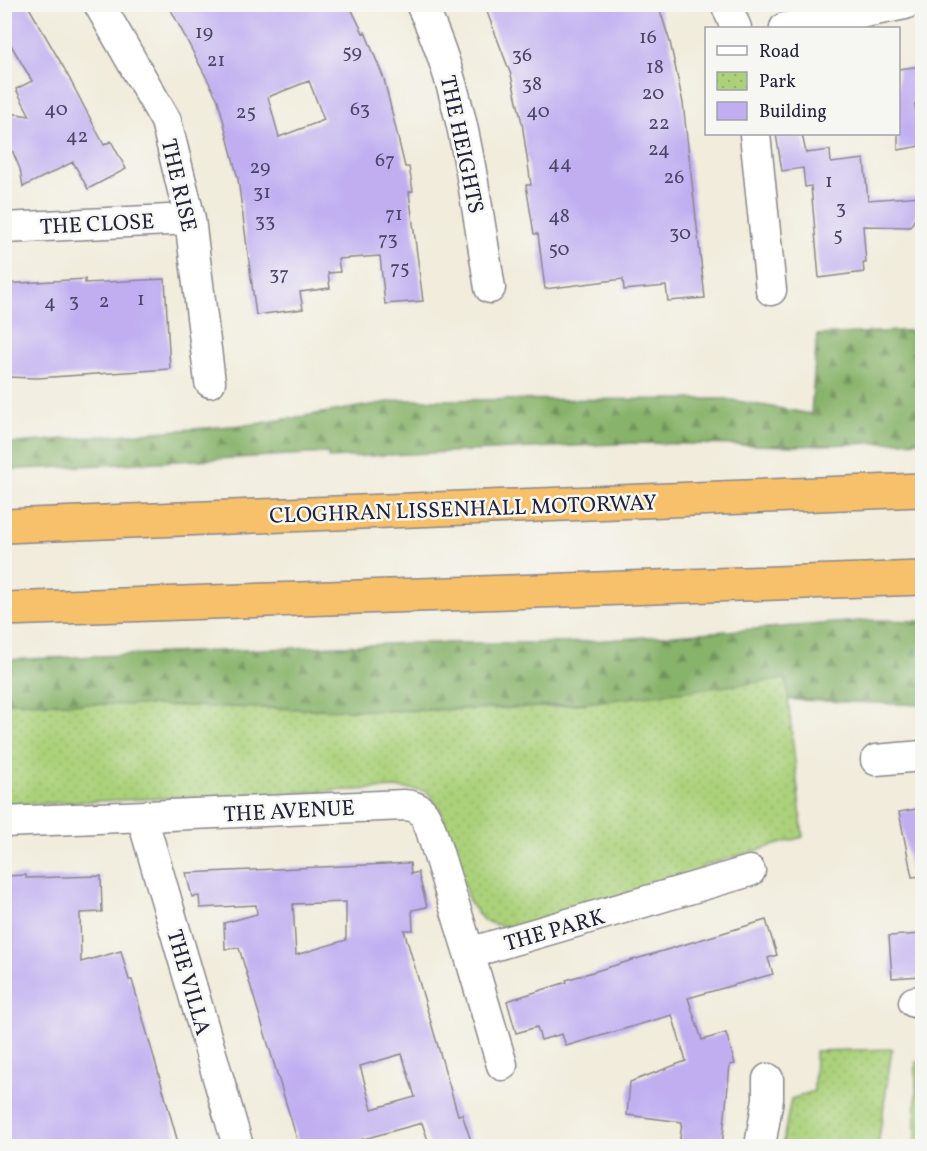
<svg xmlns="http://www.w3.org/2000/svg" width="927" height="1151" font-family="Vollkorn,serif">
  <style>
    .forest { fill: url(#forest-firs); stroke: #556a52; stroke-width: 1.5 }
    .park { fill: url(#park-dots); stroke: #667a5a; stroke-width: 1.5 }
    .garden { fill: #abd17a; stroke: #667a5a; stroke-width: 1.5 }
    .building { fill: #c0aef1; fill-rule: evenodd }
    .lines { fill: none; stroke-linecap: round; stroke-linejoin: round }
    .street-casing { stroke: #8a878b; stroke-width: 33 }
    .highway-casing { stroke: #8a878b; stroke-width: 36 }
    .street { stroke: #fff; stroke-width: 30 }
    .highway { stroke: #f7c06b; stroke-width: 33 }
    .labels { text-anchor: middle; stroke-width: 5; stroke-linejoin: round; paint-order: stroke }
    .number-label { font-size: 20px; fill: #4a4568 }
    .street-label { font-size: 22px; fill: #22223b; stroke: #f6f6f2 }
  </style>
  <defs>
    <pattern id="forest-firs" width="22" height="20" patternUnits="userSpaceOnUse" patternTransform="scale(1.5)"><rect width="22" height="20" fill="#88b36a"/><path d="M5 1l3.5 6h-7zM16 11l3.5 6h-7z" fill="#6f9158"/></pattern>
    <pattern id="park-dots" width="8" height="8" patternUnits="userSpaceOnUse" patternTransform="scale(1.5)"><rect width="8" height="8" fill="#abd17a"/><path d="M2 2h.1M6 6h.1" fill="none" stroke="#93b36a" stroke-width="1.8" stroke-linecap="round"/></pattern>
  </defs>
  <rect width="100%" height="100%" fill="#f6f6f2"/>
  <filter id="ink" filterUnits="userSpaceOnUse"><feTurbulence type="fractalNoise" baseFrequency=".0167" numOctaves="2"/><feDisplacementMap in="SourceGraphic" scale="12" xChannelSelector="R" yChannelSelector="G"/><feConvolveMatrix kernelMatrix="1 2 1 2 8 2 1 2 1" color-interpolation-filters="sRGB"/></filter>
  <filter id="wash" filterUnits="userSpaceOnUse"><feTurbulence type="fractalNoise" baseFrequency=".008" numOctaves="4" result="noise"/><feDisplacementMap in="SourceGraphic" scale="24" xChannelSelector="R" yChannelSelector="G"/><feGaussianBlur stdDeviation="1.35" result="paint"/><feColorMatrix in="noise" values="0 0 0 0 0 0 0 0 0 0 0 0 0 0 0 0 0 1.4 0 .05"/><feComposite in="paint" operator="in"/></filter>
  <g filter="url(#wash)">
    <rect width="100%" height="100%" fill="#f1ecdb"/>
    <path class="forest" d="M922,330v111l-124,5 -162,-3 -308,15v-5l-323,17v-26l251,-20 145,-24 325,-1 85,15 6,-79z
      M874,620l48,1v84l-248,-10 -138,12 -143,4 -388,-9 -1,-42 409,-17h153z"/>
    <path class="park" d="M786,679l17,158 -100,29 -2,7 -185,55 -15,-2 -17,-5 -14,-17 -30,-95 -14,-18 -28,-3 -393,17 -1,-103 389,9 160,-4z
      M892,1049l-14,97h-96l9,-47 23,-8 1,-40z"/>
    <path class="garden" d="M916,1062h6v84h-6z"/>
    <g id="blocks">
      <path class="building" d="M4,4h23l37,64 40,77 7,-4 15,28 -38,20 -15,-27 -50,25 -3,-18 -16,-38v-19l26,4 -14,-27 16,-8 -28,-48z
        M168,4h181l14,29 2,-1 19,47 21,88h4l4,24 -4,1 14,109 -38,3 -5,-48 -42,3 2,13 -12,1 2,15 -30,4 3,17 -47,6 -18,-136 -20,-79zM309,81l15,39 -45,17 -11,-40z
        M484,4h174l12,38 13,61 22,195 -37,3 -2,-15 -42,4 -1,-11 -78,10 -7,-55h-4l-8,-49h5l-9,-62 -11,-48z
        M922,66v37l-7,1 6,42 -23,4v-81z
        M776,134h26l4,19 24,-3 1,13 33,-4 4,41 54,-4v12l-12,19 -47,-1 3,37h-3l1,9 -45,6 -8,-92 -6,1 -2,-19 -21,3z
        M85,279v4l80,-4 5,90 -133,9 -33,-1 1,-93z
        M922,808v68l-10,1 -13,-65z
        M410,863l1,11 7,-2 9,35 -15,3 1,20h-9l54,185 4,-1 9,27 -5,1 1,4h-37l-8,-23 -73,20 1,3h-51l-60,-198 -14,1 -1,-26 33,-9 -1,-9 -56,3 -1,-12 -7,1 -6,-24zM346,902v38l-50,15 -3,-51zM402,1054l13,43 -43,12 -12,-43z
        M26,875v3l75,-2 1,36 -22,1 1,49 40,-11 8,29h3l47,166h-175v-270z
        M766,920l11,35 -9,3 5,16 -85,24 14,42 24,-7 9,31 -5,1 -8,81h-43l3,-24 -55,-7 3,-33 56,-21 -14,-46 -106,31 -4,-12 -21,6 -4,-13 -21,6 -9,-32 60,-19 -1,-2z
        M922,934v42l-30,2 -3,-42z"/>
    </g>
  </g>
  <g filter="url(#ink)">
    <use href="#blocks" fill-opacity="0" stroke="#8a878b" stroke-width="1.5"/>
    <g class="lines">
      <g class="street-casing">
        <path id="street" d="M99,4l67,117 24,98 20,163
          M421,4c43,88 53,188 69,284
          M726,4l10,24
          M785,28l120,-24
          M755,134l16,156
          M4,228l186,-9
          M876,760l46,-4
          M142,817l96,329
          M4,822l400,-17c18,1 21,9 27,25l38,123
          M914,1002l8,-1
          M502,1065l-33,-112 281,-82
          M760,1146l8,-47v-20"/>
      </g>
      <g class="highway-casing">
        <path id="highway" d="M4,526l918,-36
          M4,609l918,-31"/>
      </g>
      <use href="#street" class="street"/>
      <use href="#highway" class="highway"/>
    </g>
  </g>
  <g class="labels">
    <g class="number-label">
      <text x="204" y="38">19</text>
      <text x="648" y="43">16</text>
      <text x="352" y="58">59</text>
      <text x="522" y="61">36</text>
      <text x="216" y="66">21</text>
      <text x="655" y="73">18</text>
      <text x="532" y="90">38</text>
      <text x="653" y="99">20</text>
      <text x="56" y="115">40</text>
      <text x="360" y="115">63</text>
      <text x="538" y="117">40</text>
      <text x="246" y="118">25</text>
      <text x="659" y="129">22</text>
      <text x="77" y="142">42</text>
      <text x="659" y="155">24</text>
      <text x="385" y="166">67</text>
      <text x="560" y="169">44</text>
      <text x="260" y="173">29</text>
      <text x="674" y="183">26</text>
      <text x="829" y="187">1</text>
      <text x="262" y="198">31</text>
      <text x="841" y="214">3</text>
      <text x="394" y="220">71</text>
      <text x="559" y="222">48</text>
      <text x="265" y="227">33</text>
      <text x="680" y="239">30</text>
      <text x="838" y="241">5</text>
      <text x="388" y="245">73</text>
      <text x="559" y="255">50</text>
      <text x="400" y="274">75</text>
      <text x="279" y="280">37</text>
      <text x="141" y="305">1</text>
      <text x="74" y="307">3</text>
      <text x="104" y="307">2</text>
      <text x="50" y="308">4</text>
    </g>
    <g class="street-label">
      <text transform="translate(463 144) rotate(78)" y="8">THE HEIGHTS</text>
      <text transform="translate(180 185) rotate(77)" y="8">THE RISE</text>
      <text transform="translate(97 223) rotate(-3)" y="8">THE CLOSE</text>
      <text transform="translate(463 508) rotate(-2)" y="8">CLOGHRAN LISSENHALL MOTORWAY</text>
      <text transform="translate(289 810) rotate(-3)" y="8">THE AVENUE</text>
      <text transform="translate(554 929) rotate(-16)" y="8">THE PARK</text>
      <text transform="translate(190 982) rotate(74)" y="8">THE VILLA</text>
    </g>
  </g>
  <rect width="927" height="1151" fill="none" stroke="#f6f6f2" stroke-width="24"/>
  <rect x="705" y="27" width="195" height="108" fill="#f6f6f2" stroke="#a1a1a9" stroke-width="1.5"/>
  <rect x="717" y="46" width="30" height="9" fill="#ffffff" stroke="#a1a1a9" stroke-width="1.5"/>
  <text x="759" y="57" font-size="18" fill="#22223b">Road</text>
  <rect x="717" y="72" width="30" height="18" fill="url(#park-dots)" stroke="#a1a1a9" stroke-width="1.5"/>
  <text x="759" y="87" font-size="18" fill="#22223b">Park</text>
  <rect x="717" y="102" width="30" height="18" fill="#c0aef1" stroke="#a1a1a9" stroke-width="1.5"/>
  <text x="759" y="117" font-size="18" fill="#22223b">Building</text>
</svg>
